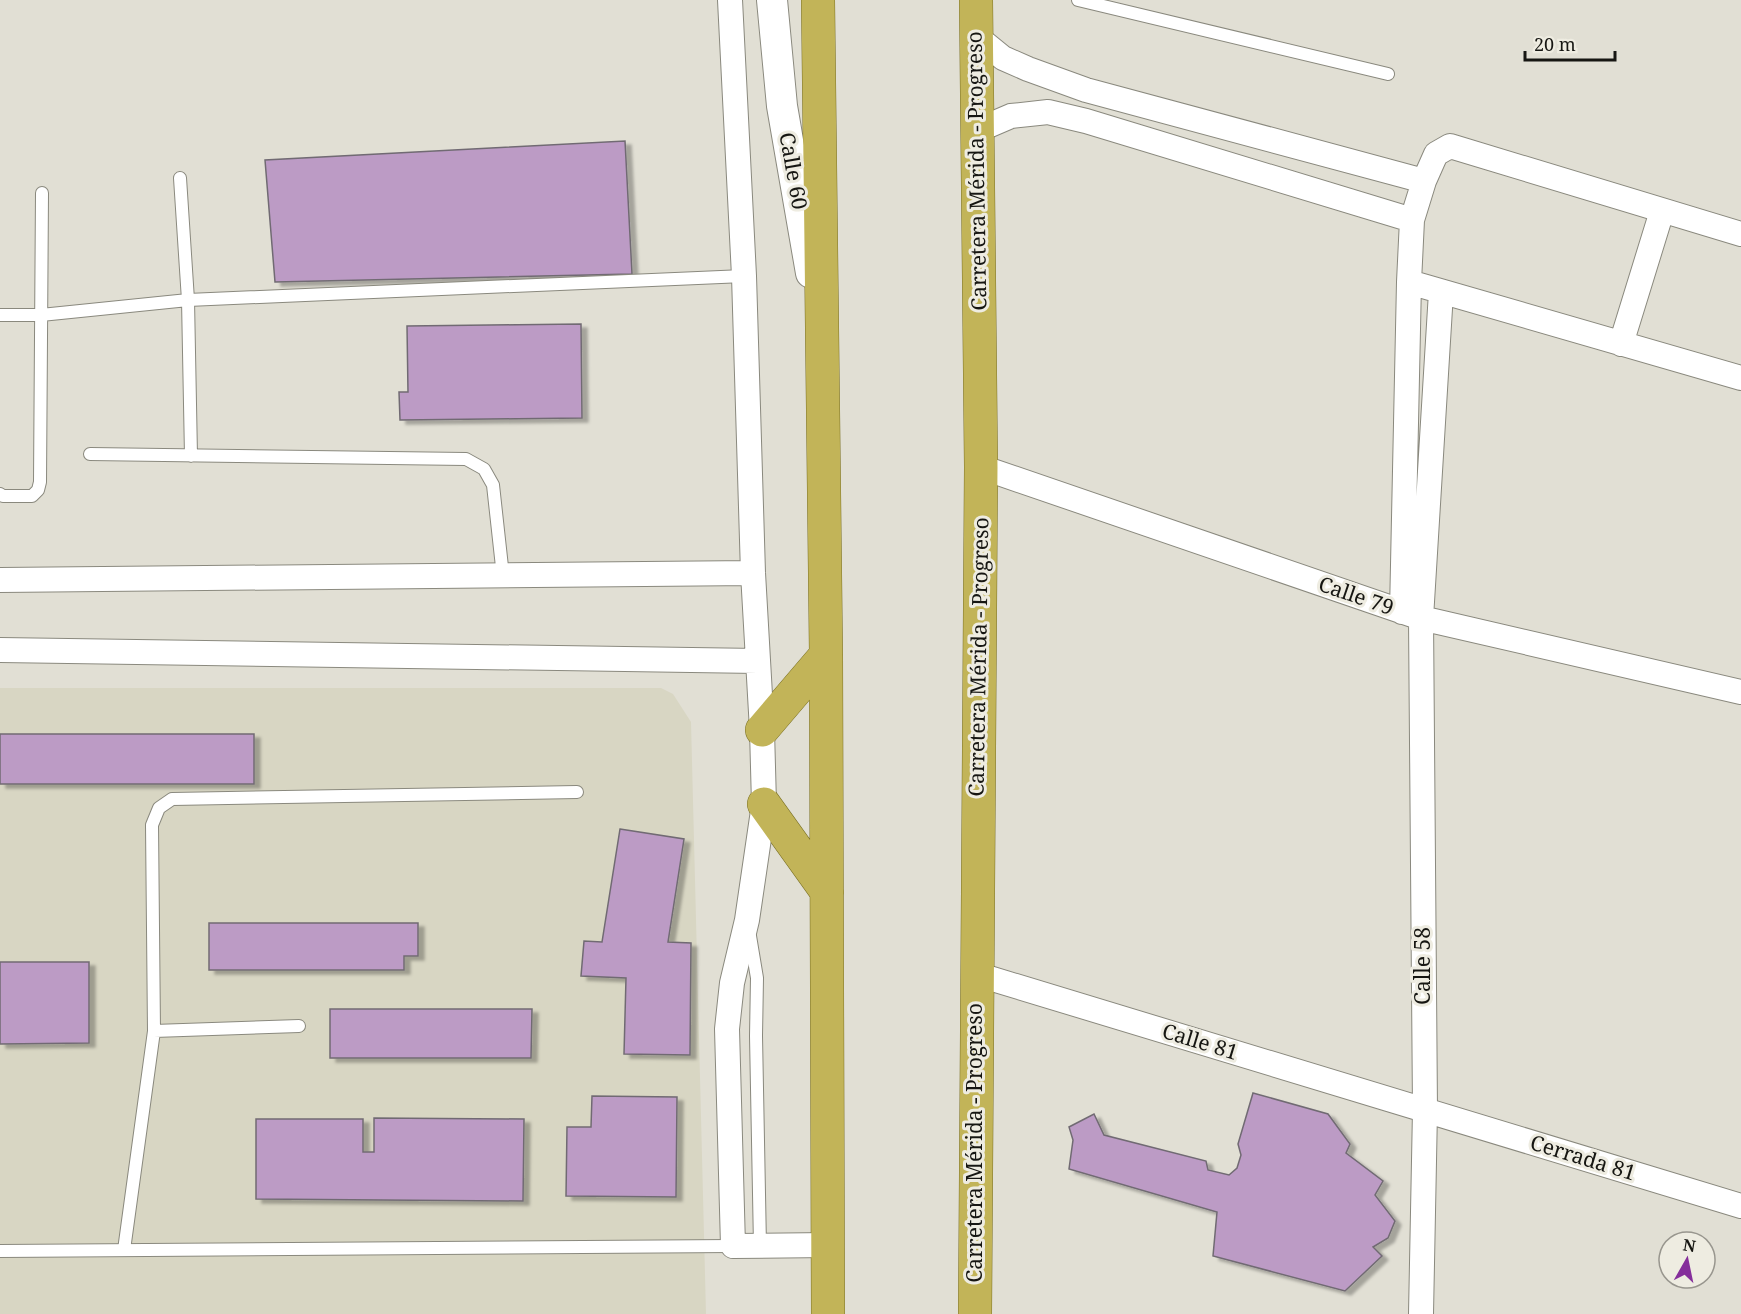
<svg xmlns="http://www.w3.org/2000/svg" width="1741" height="1314" font-family="'Noto Serif',serif">
  <style>
    .built { fill: #d8d6c3 }
    .building { fill: #bc9bc5; stroke: #716b73; stroke-width: 1.5; filter: url(#shadow) }
    .lines { fill: none; stroke-linecap: round; stroke-linejoin: round }
    .service-casing { stroke: #8a897e; stroke-width: 14 }
    .minor-casing { stroke: #8a897e; stroke-width: 26 }
    .tertiary-casing { stroke: #8a897e; stroke-width: 32 }
    .trunk-casing { stroke: #7b7125; stroke-width: 34 }
    .service { stroke: #fff; stroke-width: 12 }
    .minor { stroke: #fff; stroke-width: 24 }
    .tertiary { stroke: #fff; stroke-width: 30 }
    .trunk { stroke: #c2b458; stroke-width: 33 }
    .labels { text-anchor: middle; stroke-width: 6; stroke-linejoin: round; paint-order: stroke }
    .street-label { font-size: 21px; fill: #161612; stroke: #eeece1 }
  </style>
  <defs>
    <filter id="shadow"><feDropShadow dx="6" dy="4" stdDeviation="1.5" flood-color="#0004"/></filter>
  </defs>
  <rect width="100%" height="100%" fill="#e1dfd4"/>
  <path class="built" d="M0,688h661l12,6 18,28 15,592h-706z"/>
  <path class="building" d="M625,141l7,133 -357,8 -10,-122z
    M581,324l1,94 -182,2 -1,-28h9l-1,-66z
    M0,734h254v50h-254z
    M620,829l64,10 -16,103 23,1 -1,112 -66,-1 2,-76 -45,-2 3,-35 18,1z
    M209,923h209v33h-14v14h-195z
    M0,962h89v81l-89,1z
    M330,1009h202l-1,49h-201z
    M1253,1093l75,21 22,30 -4,9 37,28 -8,14 20,26 -7,17 -15,9 9,9 -37,35 -132,-35 4,-44 -148,-43 4,-29 -4,-13 25,-13 10,21 102,26 2,9 21,5 8,-7 4,-13 -3,-11z
    M592,1096l85,1 -1,100 -110,-1 1,-69h24z
    M374,1118l150,1 -1,82 -267,-2v-80h107v33h11z"/>
  <g class="lines">
    <g class="service-casing">
      <path id="service" d="M1078,0l310,74
        M180,178l8,122 3,156
        M0,315h41l147,-15 556,-24
        M90,454l376,5 18,10 9,16 10,91
        M0,494l3,2h29l6,-6 2,-8 2,-289
        M750,936l7,42 -1,58 4,210
        M154,1031l145,-5
        M124,1250l30,-219 -2,-206 7,-17 13,-9 405,-7
        M0,1251l733,-5"/>
    </g>
    <g class="minor-casing">
      <path id="minor" d="M730,0l14,276 9,297 9,157 2,74 -17,116 -15,63 -5,46 6,217 95,-1
        M976,36l27,22 25,11 58,21 338,91
        M976,131l35,-15 37,-4 38,9 326,99
        M1741,234l-291,-88 -14,8 -12,27 -12,39 -3,62 332,96
        M1621,344l41,-133
        M981,467l440,151 320,74
        M0,580l753,-7
        M1402,612l7,-330
        M0,650l758,11
        M976,974l765,232
        M1421,1314l4,-204 -4,-492 20,-326"/>
    </g>
    <g class="tertiary-casing">
      <path id="tertiary" d="M772,0l10,106 29,167"/>
    </g>
    <g class="trunk-casing">
      <path id="trunk" d="M818,0l8,655 2,659
        M762,730l64,-75
        M764,804l63,88
        M975,1314l6,-847 -5,-467"/>
    </g>
    <use href="#service" class="service"/>
    <use href="#minor" class="minor"/>
    <use href="#tertiary" class="tertiary"/>
    <use href="#trunk" class="trunk"/>
  </g>
  <g class="labels">
    <g class="street-label">
      <text transform="translate(793 171) rotate(80)" y="7">Calle 60</text>
      <text transform="translate(977 171) rotate(-91)" y="7">Carretera Mérida - Progreso</text>
      <text transform="translate(1356 596) rotate(19)" y="7">Calle 79</text>
      <text transform="translate(979 657) rotate(-89)" y="7">Carretera Mérida - Progreso</text>
      <text transform="translate(1423 966) rotate(-90)" y="7">Calle 58</text>
      <text transform="translate(1200 1042) rotate(17)" y="7">Calle 81</text>
      <text transform="translate(975 1143) rotate(-90)" y="7">Carretera Mérida - Progreso</text>
      <text transform="translate(1583 1158) rotate(17)" y="7">Cerrada 81</text>
    </g>
  </g>
  <g transform="translate(1687 1260) rotate(9)"><circle r="28" fill="#eeece1" stroke="#98968e" stroke-width="1.5"/>
  <path d="M0-4.5L10 22L0 15L-10 22Z" fill="#852e9b"/>
  <text y="-9" font-size="16" font-weight="bold" text-anchor="middle" fill="#161612">N</text>
  </g>
  <path d="M1525 51v9h90v-9" fill="none" stroke="#161612" stroke-width="3"/>
  <text x="1534" y="51" font-size="18" fill="#161612" stroke="#eeece1" stroke-width="4.5" paint-order="stroke">20 m</text>
</svg>
